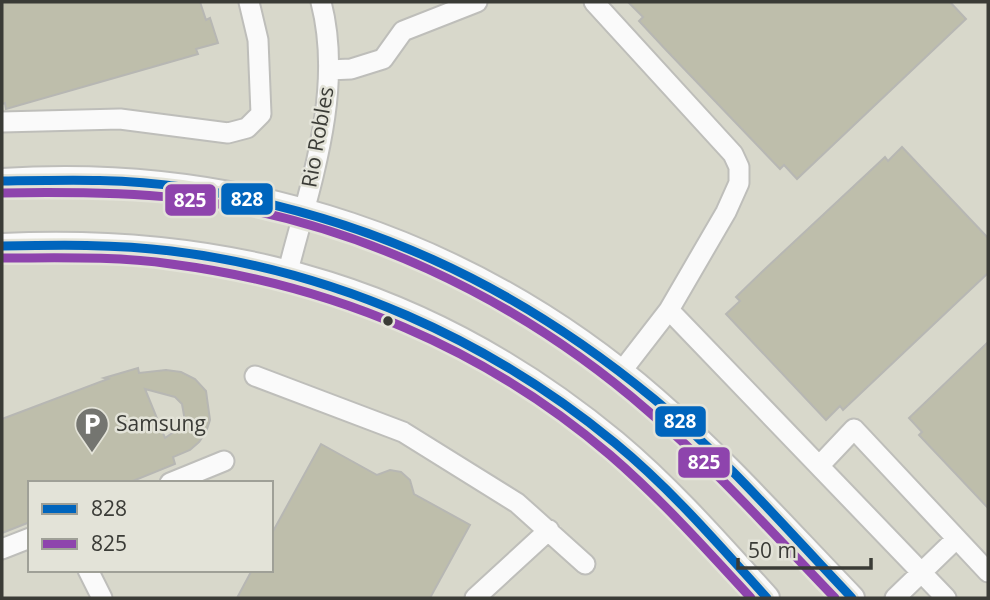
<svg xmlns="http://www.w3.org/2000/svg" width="990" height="600" font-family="'Open Sans',sans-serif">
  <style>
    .built { fill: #d8d8cb; fill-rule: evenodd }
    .building { fill: #bebeab; stroke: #b7b7b3; stroke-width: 2; fill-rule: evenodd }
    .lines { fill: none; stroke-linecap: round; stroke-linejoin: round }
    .minor-casing { stroke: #bebeba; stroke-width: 23 }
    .major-casing { stroke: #bebeba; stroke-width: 28 }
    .minor { stroke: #fafafa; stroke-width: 19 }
    .major { stroke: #fafafa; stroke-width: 24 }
    .bus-1-casing { stroke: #e3e3d8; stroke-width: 14 }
    .bus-2-casing { stroke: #e3e3d8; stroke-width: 14 }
    .bus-1 { stroke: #0065bd; stroke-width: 9 }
    .bus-2 { stroke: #8e44ad; stroke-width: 9 }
    .bus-dot { fill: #3a3b36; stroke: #e3e3d8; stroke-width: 2.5 }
    .labels { text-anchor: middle; stroke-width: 5; stroke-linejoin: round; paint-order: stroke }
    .street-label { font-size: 21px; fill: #3a3b36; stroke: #e3e3d8 }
    .poi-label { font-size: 21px; fill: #3a3b36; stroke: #e3e3d8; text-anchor: start }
    .line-badge { stroke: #e3e3d8; stroke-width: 2.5 }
    .badge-label { font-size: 19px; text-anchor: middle; font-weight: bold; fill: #fff }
  </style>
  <rect width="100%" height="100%" fill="#e0e0db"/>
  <path class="built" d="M2,2h986v596h-986zM30,483h241v87h-241z"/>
  <path class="building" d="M2,2h198l6,18 4,-2 8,25 -22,6 2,5 -192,55 -1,-6 -3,1z
    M628,2h322l16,17 -169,160 -13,-14 -4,4 -113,-118 -28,-30 4,-4z
    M902,147l86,91v35l-145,137 -3,-4 -14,14 -100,-106 14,-13 -4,-4 29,-28 120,-112 3,4z
    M988,342v166l-69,-73 3,-3 -13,-14z
    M138,368l1,5 27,-3 15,2 14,7 11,12 4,29 -4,12 -7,10 -9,8 -17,7 2,7 -47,19h-98v39l-28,11v-114l106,-40 -4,-1zM145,389l30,8 7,7 3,17 -4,6 -16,11z
    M321,444l56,31 13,-5 11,2 9,8 4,14 56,31 -40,73h-193l15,-28h19v-35z"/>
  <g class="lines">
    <g class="minor-casing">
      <path id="minor" d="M594,2l139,152 6,13v16l-13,29 -57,98 -48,62
        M329,70l22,-1 32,-10 20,-28 74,-29
        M2,122l118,-3 108,14 19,-5 14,-14 -3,-74 -9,-38
        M288,271c22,-86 56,-180 33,-269
        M669,310l277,288
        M255,376l148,56 114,71 68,61
        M820,465l34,-36 134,143
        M170,483l54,-22
        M2,549l28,-11
        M88,570l14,28
        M475,598l74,-68
        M895,598l61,-59"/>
    </g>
    <g class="major-casing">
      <path id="major" d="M2,181c240,-16 471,61 653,219 70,61 133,132 197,198
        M2,246c233,-11 432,47 613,197 55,46 104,102 152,155"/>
    </g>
    <use href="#minor" class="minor"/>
    <use href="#major" class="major"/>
    <g class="bus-1-casing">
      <path id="bus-1" d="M2,181c60,-1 120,-3 180,6 181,27 331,96 472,212 72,59 134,132 198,199
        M2,246c56,-1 113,-2 169,5 164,20 317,88 444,192 56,46 104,102 152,155"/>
    </g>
    <g class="bus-2-casing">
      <path id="bus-2" d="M2,193c59,-1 117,-1 175,5 173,20 340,99 471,213 67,57 126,124 187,187
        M2,258c56,0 113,-2 169,6 162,21 315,85 439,191 51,44 96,94 141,143"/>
    </g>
    <use href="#bus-1" class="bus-1"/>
    <use href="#bus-2" class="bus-2"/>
  </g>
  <defs>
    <g id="parking-pin" transform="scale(1.75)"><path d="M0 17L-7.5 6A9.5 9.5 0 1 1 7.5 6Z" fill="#747570" stroke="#e3e3d8"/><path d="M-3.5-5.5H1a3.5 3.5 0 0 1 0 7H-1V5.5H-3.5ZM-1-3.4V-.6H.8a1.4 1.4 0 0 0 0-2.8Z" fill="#fff"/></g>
  </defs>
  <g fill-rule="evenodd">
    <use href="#parking-pin" x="92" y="424"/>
  </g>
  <circle class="bus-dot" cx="388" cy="321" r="6"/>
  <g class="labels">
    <g class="street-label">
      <text transform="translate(318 137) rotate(-80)" y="7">Rio Robles</text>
    </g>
    <g class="poi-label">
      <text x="116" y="431">Samsung</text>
    </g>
  </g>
  <g class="line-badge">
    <rect x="220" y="182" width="54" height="34" rx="7" fill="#0065bd"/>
    <rect x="164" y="183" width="53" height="34" rx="7" fill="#8e44ad"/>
    <rect x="654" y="405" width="53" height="33" rx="7" fill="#0065bd"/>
    <rect x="677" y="446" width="54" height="33" rx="7" fill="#8e44ad"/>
  </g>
  <g class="badge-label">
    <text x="247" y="206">828</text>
    <text x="190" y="207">825</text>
    <text x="680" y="428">828</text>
    <text x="704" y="469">825</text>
  </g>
  <rect width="990" height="600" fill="none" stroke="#3a3b36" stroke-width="7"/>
  <rect x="28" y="481" width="245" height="91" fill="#e3e3d8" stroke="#9fa097" stroke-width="2"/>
  <rect x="42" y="504" width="35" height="10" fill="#0065bd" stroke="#9fa097" stroke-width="2"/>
  <text x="91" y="516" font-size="21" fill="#3a3b36">828</text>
  <rect x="42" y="539" width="35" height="10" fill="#8e44ad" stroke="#9fa097" stroke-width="2"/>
  <text x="91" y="551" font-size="21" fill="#3a3b36">825</text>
  <path d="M738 558v10h133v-10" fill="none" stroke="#3a3b36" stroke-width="3.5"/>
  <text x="748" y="558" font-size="21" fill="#3a3b36" stroke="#e3e3d8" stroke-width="5" paint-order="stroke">50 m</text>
</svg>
